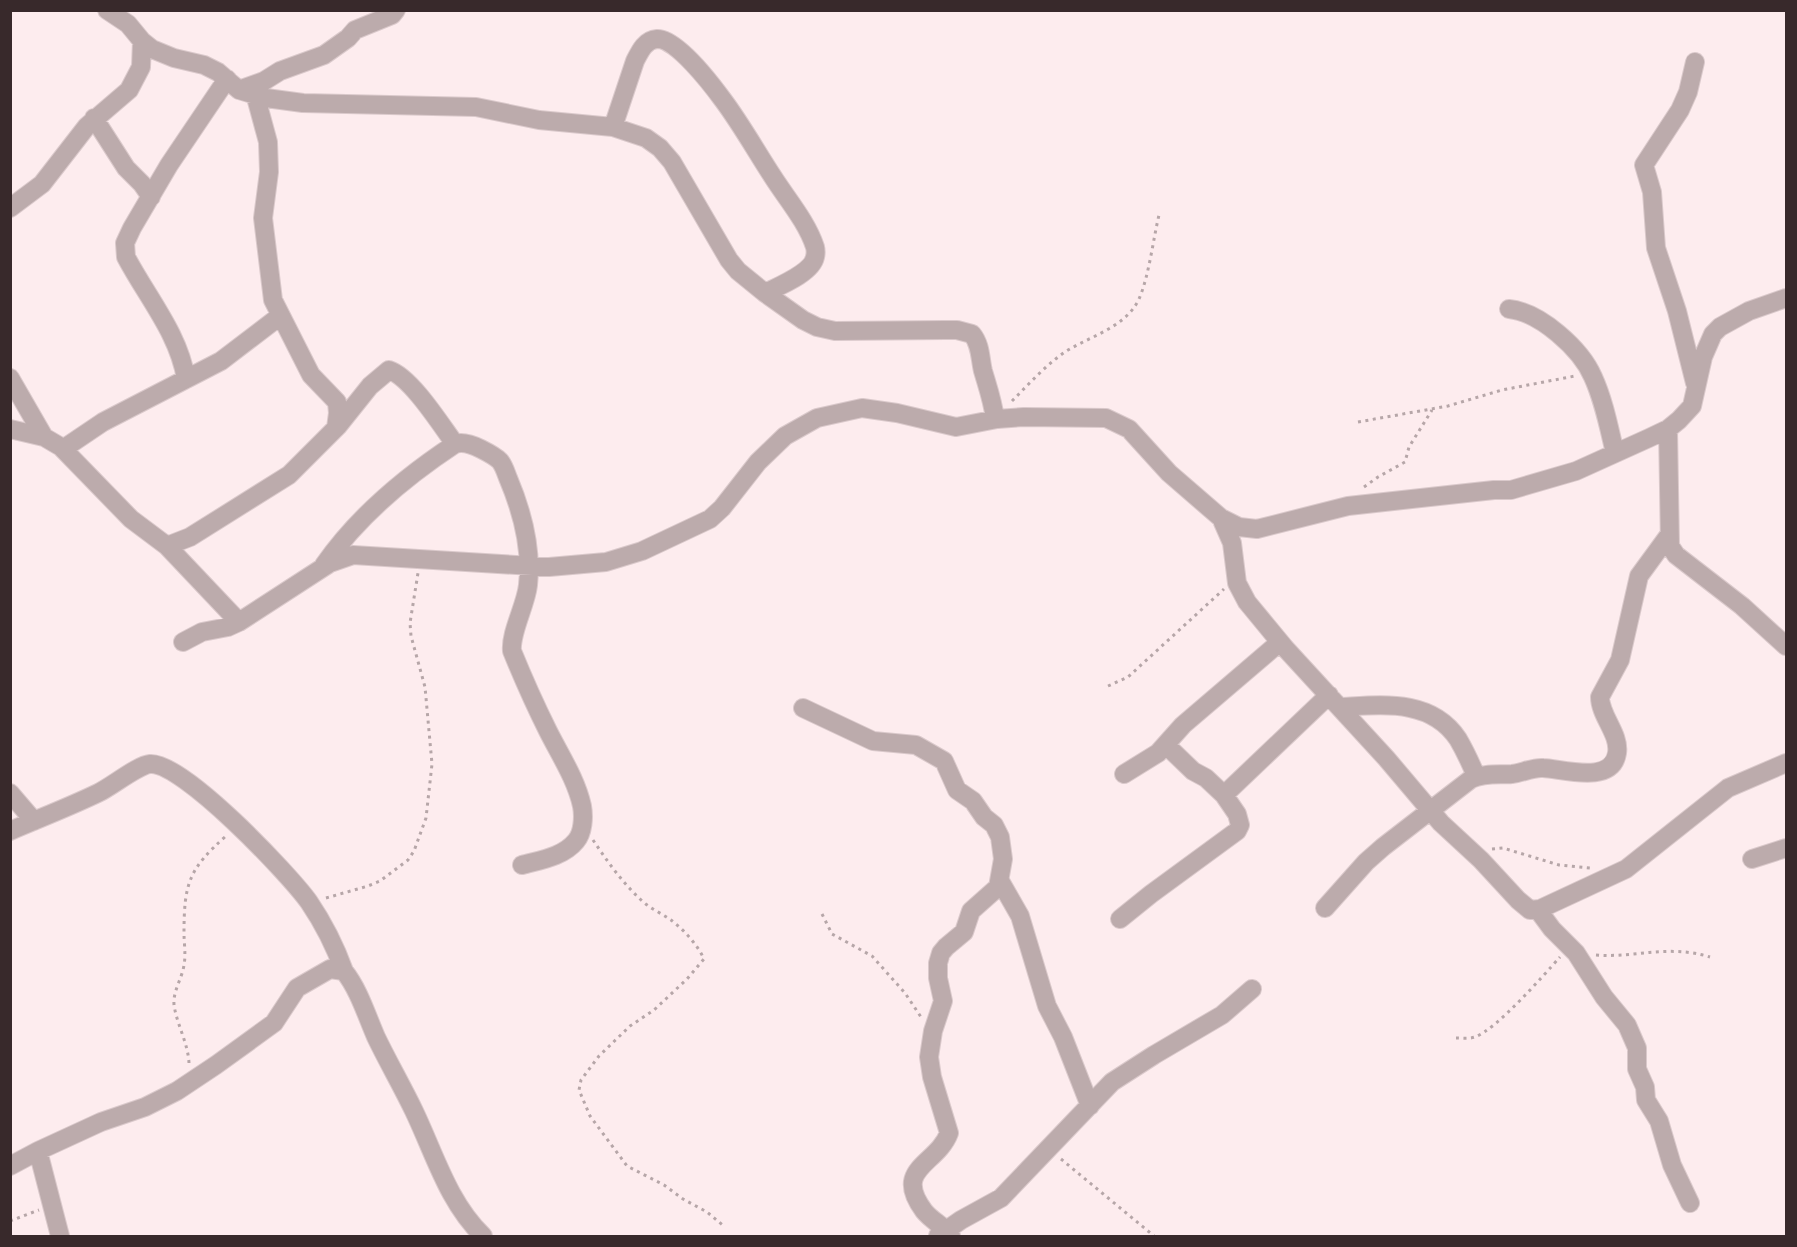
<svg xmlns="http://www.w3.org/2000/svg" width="1797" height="1247" font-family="'Source Sans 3',sans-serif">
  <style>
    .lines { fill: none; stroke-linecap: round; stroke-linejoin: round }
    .minor-casing { stroke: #dac9cb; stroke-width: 20 }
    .path { stroke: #b6a6a8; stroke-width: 3; stroke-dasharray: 3 4.5; stroke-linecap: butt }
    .minor { stroke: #bcabac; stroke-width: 18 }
  </style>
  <rect width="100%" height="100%" fill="#fdecee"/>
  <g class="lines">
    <g class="minor-casing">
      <path id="minor" d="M107,10l21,14 14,17 10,8 22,9 30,7 14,7 21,18 27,8 37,5 173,4 63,13 74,7 33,11 14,10 12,14 57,98 9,11 27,22 38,27 14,7 18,4 110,-1h12l15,4c9,11 8,25 11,37 5,17 10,31 12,48
        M239,90l25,-9 16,-10 44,-16 24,-17 7,-8 37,-15 4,-5
        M255,94l13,48 1,30 -6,46 10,82 38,75 26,27 1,11 -2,15
        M94,118l32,50 16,16 9,13
        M613,127l22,-66c5,-10 10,-21 22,-22 19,-1 55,46 66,61 18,24 33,51 50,77 14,22 34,45 42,70 1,4 1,6 0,10 -3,16 -36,29 -50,36
        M10,208l32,-24 45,-58 42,-36 12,-23 1,-26
        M1509,309c31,3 72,40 84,68 11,24 16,51 22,76
        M10,378l34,59
        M186,379c-7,-45 -39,-82 -60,-122l-1,-14 7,-15 37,-63 58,-86
        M1695,383l-18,-72 -21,-63 -4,-56 -8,-27 36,-55 8,-18 7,-30
        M10,429l34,8 17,10 70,72 36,27 72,76
        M1668,429l2,117 6,9 66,51 44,40
        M63,449l40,-27 118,-61 59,-45
        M1221,518l11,25 5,40 10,19 38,46 101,110 55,65 40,37 37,40 12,10 10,-1 86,-40 102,-81 58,-25
        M167,546l23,-9 99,-62 49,-49 32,-40 19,-16c22,7 52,55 66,74
        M324,565c34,-49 81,-88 131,-121 8,-3 18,1 26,5 6,3 14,7 19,12 4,5 6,12 8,17 14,33 24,70 20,107 -2,20 -18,48 -16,66 11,27 23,54 36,80 12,24 28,48 34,75 2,11 1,27 -6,35 -13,16 -36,19 -54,24
        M183,642l19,-10 26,-5 11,-5 91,-59 23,-8 196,12 57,-5 36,-11 68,-32 12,-11 36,-46 27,-26 32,-18 45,-10 35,5 59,14 41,-8 27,-2 82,1 23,11 40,44 52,45 18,9 18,2 91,-23 146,-16h17l65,-19 73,-33 19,-9 11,-9 13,-14 11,-49 10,-23 7,-7 29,-16 37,-13
        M1340,707c41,-2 91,-9 118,32 7,12 13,25 18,37
        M803,708l70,33 43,4 28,16 13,29 16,11 11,16 10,8 6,12 3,22 -5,28 -27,24 -7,21 -18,15 -5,6 -3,10v15l5,23 -10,30 -4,26 3,20 17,56c-12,32 -57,35 -25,78 8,10 20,15 27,25
        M1124,774l34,-21 25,-28 97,-83
        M10,793l24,28
        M1224,795l105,-100
        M10,831c30,-13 59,-24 88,-38 13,-6 40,-28 52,-29 32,-3 139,110 159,138 15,22 26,44 35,69
        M1752,859l34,-11
        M1000,881l20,35 27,90 16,31 27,69
        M1325,908l41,-46 17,-15 88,-68c13,-6 27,-4 41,-5 10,-1 21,-7 31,-6 20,1 69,17 74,-15 3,-19 -17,-37 -17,-56l20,-37 19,-84 30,-41
        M1538,910l14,19 24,24 28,44 23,28 10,23v21l8,18 1,13 13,21 13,44 18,38
        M1120,919l31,-25 86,-63 3,-6 -3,-11 -13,-19 -18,-17 -13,-7 -27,-26
        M38,1151l22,85
        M10,1166l28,-15 63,-29 44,-15 32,-16 39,-26 58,-42 23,-35 33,-19 14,2c15,19 22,43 32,66 12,25 26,49 38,74 21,44 34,91 69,125
        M938,1236l23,-16 40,-22 111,-116 42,-27 68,-40 30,-26"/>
    </g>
    <path class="path" d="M1012,401c16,-16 31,-33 50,-47 24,-17 63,-25 77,-55 10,-23 14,-59 20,-84
      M1358,422l90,-16 54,-16 73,-14
      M1364,487l14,-10 27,-15 4,-15 23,-37
      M1108,686l20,-9 96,-88
      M593,840c14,21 29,42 47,59 9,9 21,14 31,21 13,10 26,24 33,39l-17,20 -33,31 -24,16 -31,30 -18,24 -2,10 11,26 37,50 37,19 19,14 24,13 18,15
      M1492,849l11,-1 56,17 31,3
      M326,898l42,-12 12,-5 28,-21 6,-9 12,-33 6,-54 -7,-77 -14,-51 -1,-13 8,-50
      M822,914l10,20 40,22 33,37 16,24
      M1596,955c40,3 72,-11 114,2
      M1456,1038c6,0 13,1 19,-1 22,-8 68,-61 85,-80
      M189,1063c-1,-20 -12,-38 -15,-58 -1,-15 8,-26 10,-40 2,-10 0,-22 0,-32 0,-50 5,-64 42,-97
      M1061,1159l93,77
      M10,1221l29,-11"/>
    <use href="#minor" class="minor"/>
  </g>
  <rect width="1797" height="1247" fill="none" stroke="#38292b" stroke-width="24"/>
</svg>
